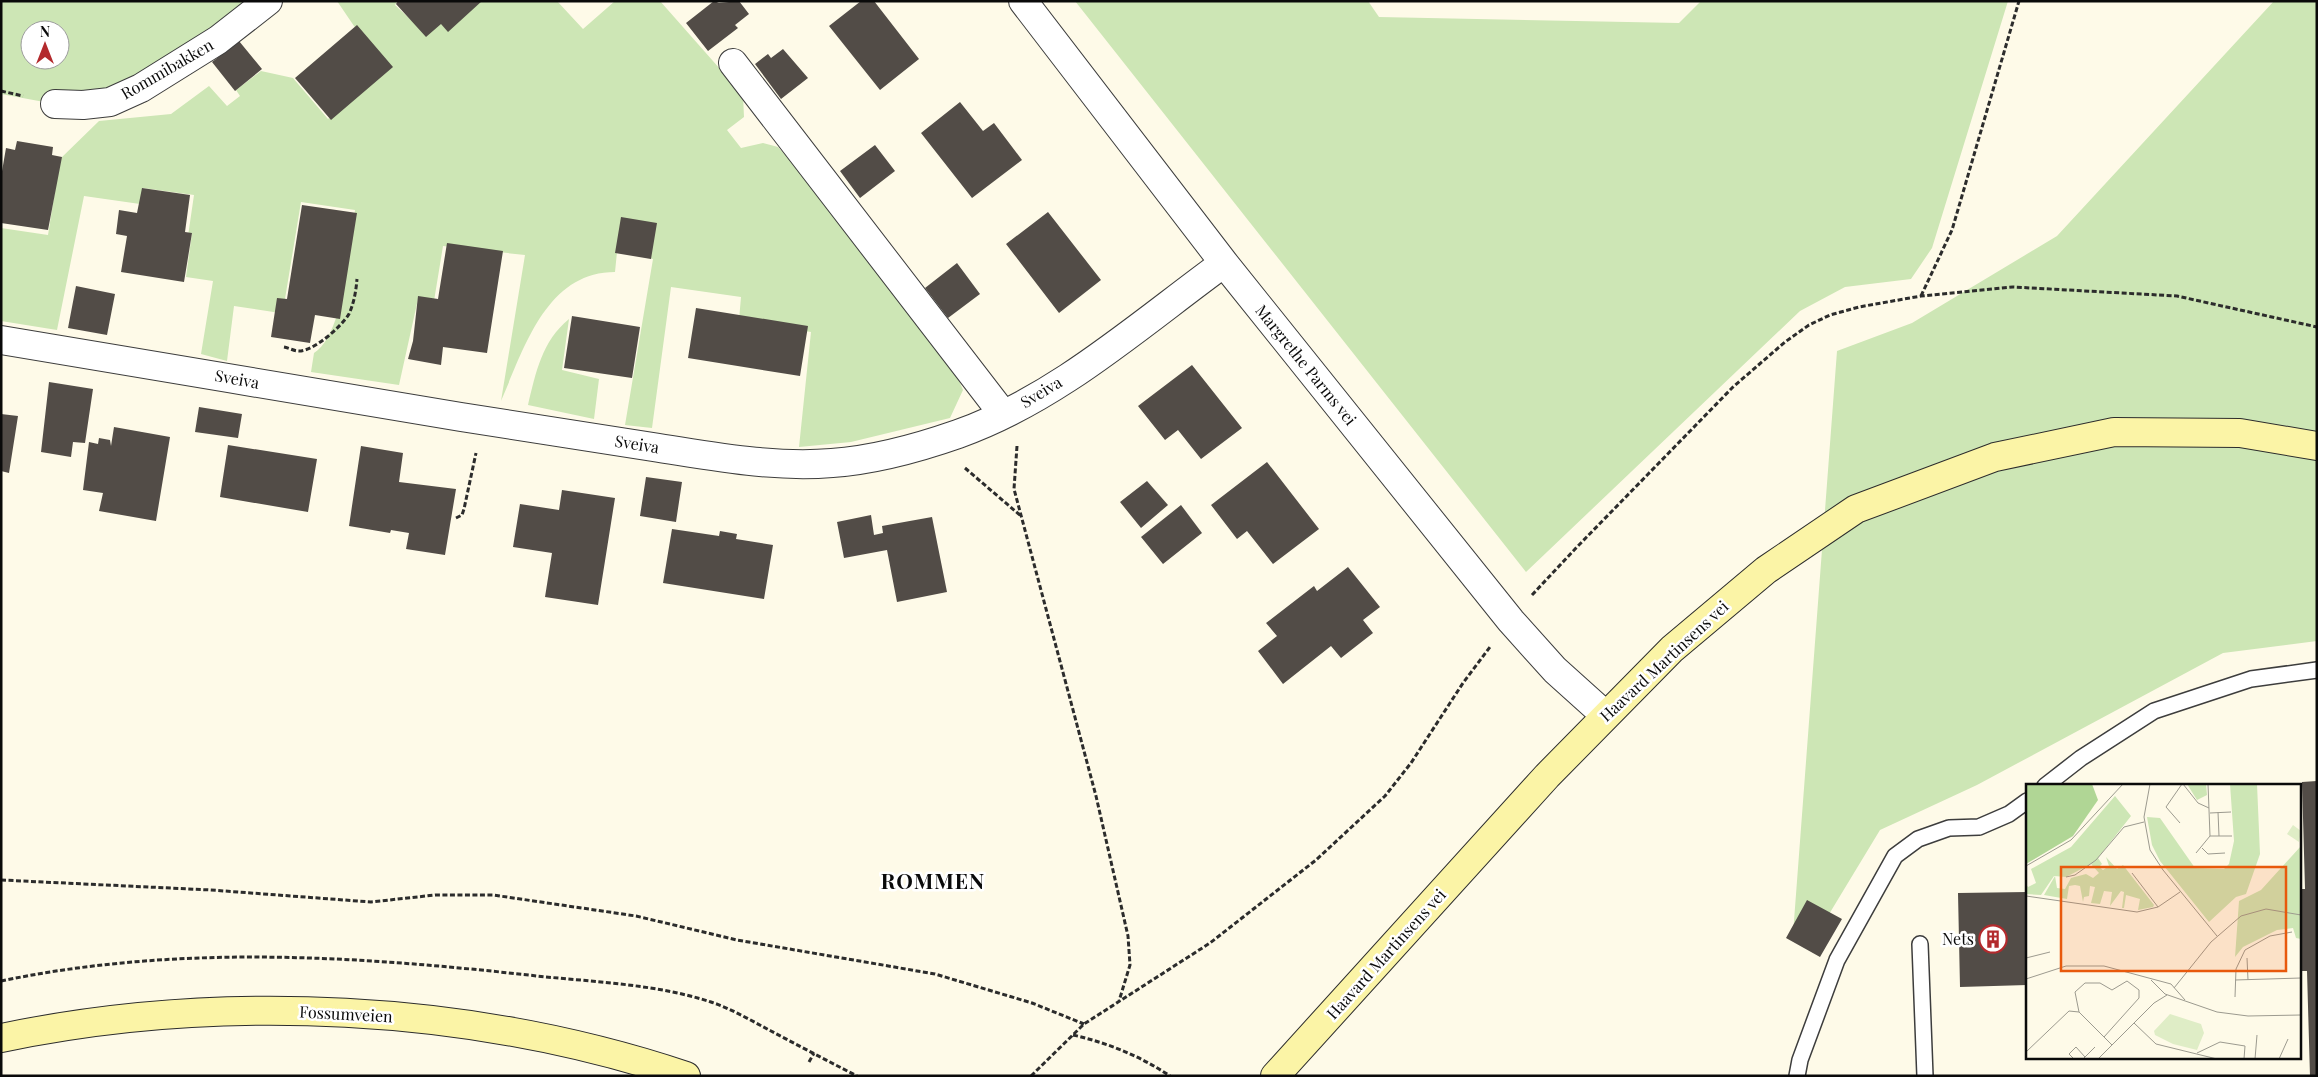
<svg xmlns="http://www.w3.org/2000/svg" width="2318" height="1077" font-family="'Playfair Display',serif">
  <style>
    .green { fill: #cde6b5; fill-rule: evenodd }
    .building { fill: #524c47 }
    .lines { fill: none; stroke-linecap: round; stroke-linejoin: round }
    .lane-casing { stroke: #3d3d3d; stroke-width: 18 }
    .street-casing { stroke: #3d3d3d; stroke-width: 30 }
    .secondary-casing { stroke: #2c2c2c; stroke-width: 30 }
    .path { stroke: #2c2c2c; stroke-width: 3; stroke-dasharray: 5 2.5; stroke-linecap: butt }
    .lane { stroke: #fff; stroke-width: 15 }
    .street { stroke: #fff; stroke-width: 28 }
    .secondary { stroke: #fbf4a6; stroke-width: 28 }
    .labels { text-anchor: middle; stroke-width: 5; stroke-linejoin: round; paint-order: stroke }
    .street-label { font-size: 16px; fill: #0a0a0a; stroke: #fff }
    .poi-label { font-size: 16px; fill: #0a0a0a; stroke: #fff; text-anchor: end }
    .district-label { font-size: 21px; font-weight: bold; letter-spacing: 1px; fill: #0a0a0a; stroke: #fff }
    .inset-road { fill: none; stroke: #9c9a8f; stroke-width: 1 }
    .view { fill: #e8590c; fill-opacity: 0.15; stroke: #e8590c; stroke-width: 2.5 }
    .inset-edge { fill: none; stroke: #0a0a0a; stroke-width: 2.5 }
  </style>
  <rect width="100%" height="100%" fill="#fefae8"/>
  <path class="green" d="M1,1h267l-127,87 -86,16 -54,-10zM30,30h30v30h-30z
    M337,1h61l-3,4 32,30 15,-14 40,-20h75l26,28 32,-28h45l83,94 1,22 -17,13 14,18 22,-5 15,4 28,31 146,186 11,26 -13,28 -99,24 -52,5 12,-115 -72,-12 2,-23 -70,-10 -19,141 -27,-3 28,-166 -36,-7 -2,20c-69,0 -91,77 -114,129l24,-146 -82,-9 -9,55 -16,-2 -19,86 -88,-13 3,-19c30,-18 36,-108 41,-143l-54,-8 -17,103 -4,8 -46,-7 -7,55 -26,-7 12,-73 -27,-4 6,-44 -4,3 6,-41 -51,-7 -3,16 -56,-8 -27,134 -56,-9v-93l47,7 12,-76 39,-38 72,-7 38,-28 18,20 13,-10 -4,-6 25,-19 32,7 35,41 61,-53 -35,-40z
    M1075,1h293l11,16 300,6 22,-22h307l-76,247 -21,31 -66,8 -45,24 -274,261z
    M2274,1h43v640l-94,12 -246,132 -97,45 -63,104h-24l44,-583 75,-28 145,-87z
    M569,319l-7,51 37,9 -5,40 -66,-14c8,-33 14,-64 41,-86z"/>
  <path class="building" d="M398,1h84l-34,31 -7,-8 -15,13 -30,-33z
    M714,1l5,2 20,-2 10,13 -14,11 3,3 -30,23 -22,-28z
    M861,1h13l45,58 -39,31 -51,-64z
    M357,25l36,42 -62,53 -36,-42z
    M239,41l23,28 -27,22 -23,-29z
    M783,49l25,29 -27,21 -26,-35 13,-10 3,4z
    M960,102l23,29 11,-8 28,37 -50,38 -51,-65z
    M17,141l36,6 -1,8 10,2 -14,73 -47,-7v-46l5,-29 9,2z
    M875,145l20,26 -35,27 -20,-27z
    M142,188l48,7 -5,37 7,1 -8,49 -63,-10 6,-36 -11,-2 3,-24 18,3z
    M302,205l55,8 -17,106 -25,-4 -5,28 -39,-6 6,-39 10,1z
    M1048,212l53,68 -42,33 -53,-69z
    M621,217l36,6 -6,36 -36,-6z
    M447,243l56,8 -16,102 -44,-6 -2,18 -33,-6 5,-18 5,-45 20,3z
    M957,263l23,31 -32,24 -23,-30z
    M76,286l39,8 -8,41 -39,-7z
    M696,308l112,18 -8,50 -112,-18z
    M572,316l68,11 -8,51 -68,-10z
    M1192,365l50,63 -41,31 -23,-29 -13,10 -27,-34z
    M49,382l44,7 -8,54 -12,-1 -2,15 -30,-5z
    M199,407l43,7 -4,24 -43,-6z
    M1,414l17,2 -9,57 -8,-2z
    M114,427l56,10 -14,84 -57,-10 4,-18 -20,-3 6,-48 9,2 1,-6 11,2 1,6z
    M228,445l89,14 -9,53 -88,-15z
    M361,446l42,7 -4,29 57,7 -11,66 -39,-6 3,-16 -18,-3 -1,3 -41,-7z
    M1267,462l52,67 -46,35 -26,-33 -10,8 -26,-34z
    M646,477l36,5 -6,40 -36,-6z
    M1147,481l21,24 -27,23 -21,-26z
    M562,490l53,8 -17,107 -53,-8 7,-44 -39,-6 7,-43 39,6z
    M1181,505l21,28 -39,31 -22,-27z
    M871,515l3,20 9,-2 -1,-7 50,-9 15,75 -50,10 -10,-52 -43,8 -7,-36z
    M672,529l47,7 1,-5 17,3 -1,5 37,6 -9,54 -101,-16z
    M1348,567l32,40 -17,13 10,13 -32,25 -10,-12 -48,38 -25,-33 19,-15 -11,-13 48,-37 3,5z
    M2317,781v295h-7l-3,-105h-8v-82h6l-3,-107z
    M2027,892v93l-67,2 -2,-94z
    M1807,900l35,19 -22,38 -34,-19z"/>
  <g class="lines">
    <g class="lane-casing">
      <path id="lane" d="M2045,786l36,-28 73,-47 97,-32 66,-9
        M1920,944l5,132
        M1797,1076l3,-16 37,-100 58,-104 23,-17 31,-11 30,-1 30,-13 18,-13"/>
    </g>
    <g class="street-casing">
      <path id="street" d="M1023,1l201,262 287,358 44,49 50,45
        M733,63l270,351
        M55,104l28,1 27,-3 31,-14 77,-48 50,-39
        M1,340c153,25 307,52 460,77 64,10 128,20 192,30 59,9 119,21 179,16 43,-3 86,-15 126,-29 99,-35 182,-110 266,-171"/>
    </g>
    <g class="secondary-casing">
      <path id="secondary" d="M1,1038c221,-46 470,-34 685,38
        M1275,1076l272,-300 125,-127 94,-79 90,-61 139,-52 119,-25 126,1 77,13"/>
    </g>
    <path class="path" d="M1,91l22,5
      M1921,296l31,-66 67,-229
      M284,347c5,1 10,4 15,4 15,0 42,-24 50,-37 5,-11 7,-23 8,-35
      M1017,446l-3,43 82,307 32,140 2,29 -11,36
      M965,468l56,48
      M456,518l6,-3 2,-6 12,-56
      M1532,595l44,-47 157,-161 52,-45 24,-17 21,-10 29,-8 62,-11 92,-9 164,9 140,31
      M1,880l210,10 160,12 64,-7h58l143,21 101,24 198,34 97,29 52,21
      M1,981c178,-37 357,-25 536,-5 57,6 119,8 174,26 21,7 41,19 60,29 28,15 57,30 86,45
      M1073,1035c35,8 67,21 97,41
      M809,1062l5,-9
      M1031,1076l53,-52 126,-81 106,-83 69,-64 26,-33 52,-80 27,-36"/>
    <use href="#lane" class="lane"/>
    <use href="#street" class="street"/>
    <use href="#secondary" class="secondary"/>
  </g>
  <defs>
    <g id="building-ring" transform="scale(1.4375)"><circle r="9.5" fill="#fff" stroke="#b32a2d" stroke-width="1.5"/><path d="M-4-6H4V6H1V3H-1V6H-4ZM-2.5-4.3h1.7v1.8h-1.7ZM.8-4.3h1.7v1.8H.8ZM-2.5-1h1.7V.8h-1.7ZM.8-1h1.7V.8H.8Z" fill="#b32a2d"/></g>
  </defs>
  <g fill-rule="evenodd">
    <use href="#building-ring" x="1993" y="939"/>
  </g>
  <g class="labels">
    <g class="street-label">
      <text transform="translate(167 69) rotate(-30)" y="6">Rommibakken</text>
      <text transform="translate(1306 365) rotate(51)" y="6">Margrethe Parms vei</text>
      <text transform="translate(237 379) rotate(10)" y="6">Sveiva</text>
      <text transform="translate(1041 392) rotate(-31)" y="6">Sveiva</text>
      <text transform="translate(637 444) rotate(9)" y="6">Sveiva</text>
      <text transform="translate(1664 661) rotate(-43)" y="6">Haavard Martinsens vei</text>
      <text transform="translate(1386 954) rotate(-48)" y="6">Haavard Martinsens vei</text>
      <text transform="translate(346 1014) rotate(3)" y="6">Fossumveien</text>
    </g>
    <g class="poi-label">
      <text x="1974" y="945">Nets</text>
    </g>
    <g class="district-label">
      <text x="933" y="889">ROMMEN</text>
    </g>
  </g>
  <g transform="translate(2026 784)">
    <rect width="275" height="275" fill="#fefae8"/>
    <path d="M161,0h19l1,11 -10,5zM204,0h27l3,70 -14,40 -10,3 -27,25 -49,-61 -8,-16 -5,-28 13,1 35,50 29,1 5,-5 5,-23zM89,12l16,20 -33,42 4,6 -3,3 4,3 6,-4 -3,-9 11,12 6,-4 31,40 -1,2 -15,3 2,-11 -14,-4 -2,13h-2l2,-16 -3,-1 -11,15 2,-14 -8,-1 -4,13 -9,-1 4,-16 -5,-1 -1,10 -5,1 -1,5 -3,-16 -5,-1 -6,1 -2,13 -23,-4 11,-19 2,12 8,1 6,-11 15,-4 7,4 6,-5 -8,-9 -25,13 -12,-1 -13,19 -15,-1v-10l2,3 8,-4 -5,-14 40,-22zM275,62v93l-5,-1 -3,-10 -16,2 -34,17 -8,10 4,-56 22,-11z" fill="#cde6b5"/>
    <path d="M0,0h66l6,16 -25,36 -47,28z" fill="#b0d695"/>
    <path d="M267,41l8,6 -2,11 -12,-8zM144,230l31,10 3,9 -7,17 -24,-6 -18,-9 -1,-4z" fill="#dfedc6"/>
    <path class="inset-road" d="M124,0l-6,33 6,33 13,20 54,66M157,0l15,19 11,5M192,28l1,24M184,29l21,-1M154,39l-14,-16 16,-23M184,52h22M176,64l6,6 17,-1M170,69l14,-17 -2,-52M0,82l45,-26 52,-56M106,89l26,34M40,93l9,-2 21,-15 28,-33 20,-5M0,112l111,16 21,-5 22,-15M0,174l24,-6M221,174l1,22M0,195l40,-13h38l67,18 14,16M125,196l14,14 52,18 31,4 53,-1M209,196l66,-2M148,204l37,-46 30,-26 25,-7 35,6M209,213l1,-28 9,-19 25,-14 22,-4M53,228l-4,-20 10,-9h15l12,7 15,-9 12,9v8l-35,39M108,239l22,21 61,15M0,268l43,-41 10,1 33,33M171,269l23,-11 25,4 -1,13M48,275l-5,-5 7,-7 9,10M57,275l12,-12M72,275l56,-56 13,-8M229,275l2,-24M253,275l9,-20"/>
    <path class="view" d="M35,83h225v104h-225z"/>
    <rect width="275" height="275" class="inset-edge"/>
  </g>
  <rect width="2318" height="1077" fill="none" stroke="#0a0a0a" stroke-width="5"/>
  <g transform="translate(45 45)"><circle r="24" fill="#ffffff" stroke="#9d9d9d"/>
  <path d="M0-4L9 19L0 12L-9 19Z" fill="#b32a2d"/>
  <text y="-8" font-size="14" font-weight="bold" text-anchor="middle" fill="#0a0a0a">N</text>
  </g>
</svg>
